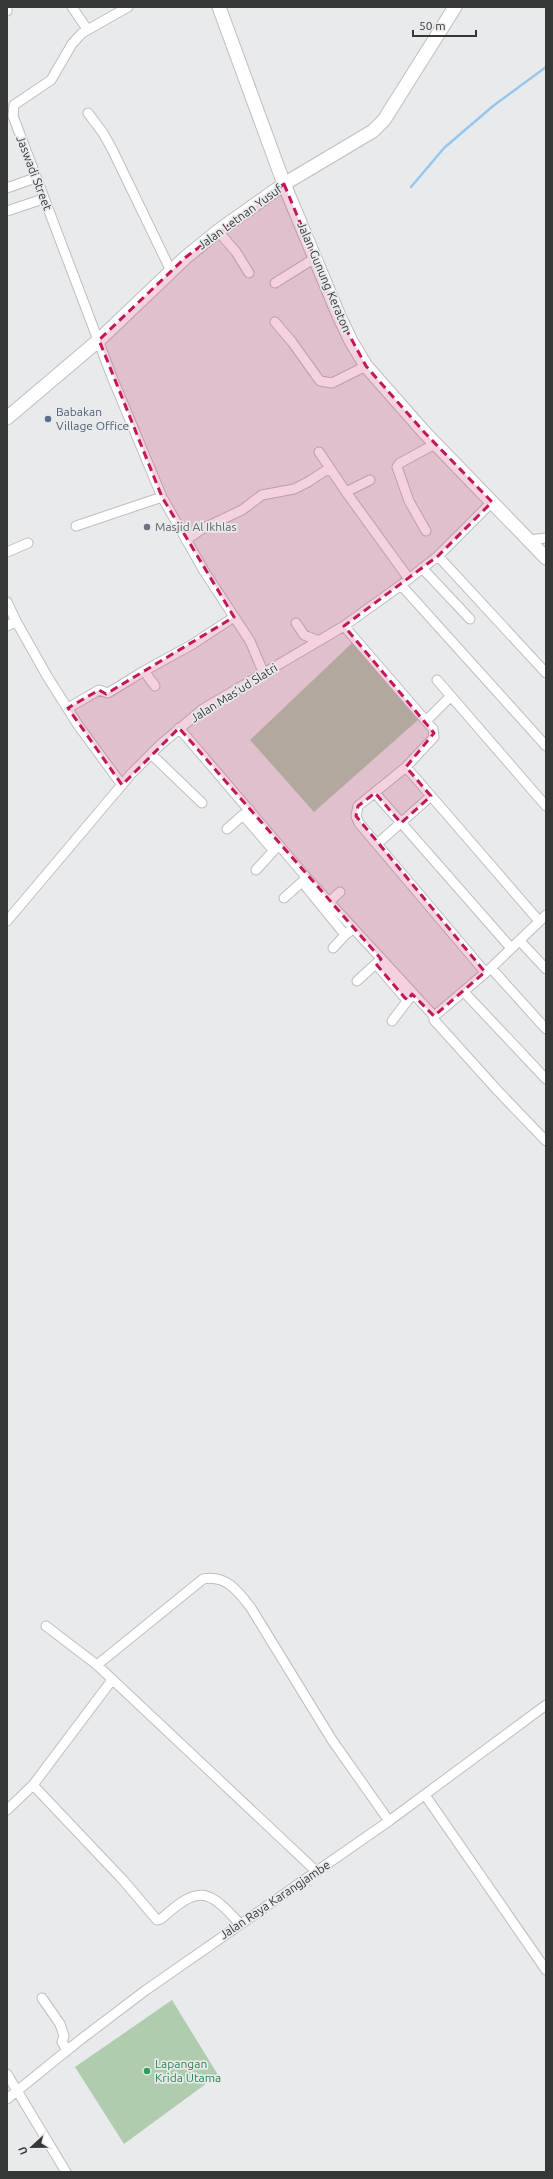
<svg xmlns="http://www.w3.org/2000/svg" width="553" height="2179" font-family="Ubuntu,sans-serif">
  <style>
    .green { fill: #b0ccae }
    .lines { fill: none; stroke-linecap: round; stroke-linejoin: round }
    .stream { stroke: #96c7ec; stroke-width: 2.5 }
    .street-casing { stroke: #bdbec0; stroke-width: 11 }
    .secondary-casing { stroke: #bdbec0; stroke-width: 15 }
    .street { stroke: #fff; stroke-width: 9 }
    .secondary { stroke: #fff; stroke-width: 13 }
    .marked { fill: #c2185b; fill-opacity: 0.2; stroke: #c2185b; stroke-width: 3; stroke-dasharray: 8 5; stroke-linejoin: round }
    .service-dot { fill: #5c6f8a; stroke: #e9eaec; stroke-width: 1.5 }
    .worship-dot { fill: #6b7280; stroke: #e9eaec; stroke-width: 1.5 }
    .leisure-dot { fill: #2e9e5b; stroke: #e9eaec; stroke-width: 1.5 }
    .labels { text-anchor: middle; stroke-width: 3.5; stroke-linejoin: round; paint-order: stroke }
    .street-label { font-size: 12px; fill: #363737; stroke: #e9eaec }
    .service-label { font-size: 12px; fill: #4e5e75; stroke: #e9eaec; text-anchor: start }
    .worship-label { font-size: 12px; fill: #5b616d; stroke: #e9eaec; text-anchor: start }
    .leisure-label { font-size: 12px; fill: #27864d; stroke: #e9eaec; text-anchor: start }
  </style>
  <rect width="100%" height="100%" fill="#e9eaec"/>
  <path class="green" d="M352,643l66,77 -104,92 -64,-72z
    M172,2000l46,75 -94,69 -49,-77z"/>
  <g class="lines">
    <path class="stream" d="M411,187l33,-39 49,-42 53,-39"/>
    <g class="street-casing">
      <path id="street" d="M72,7l15,22
        M128,7l-46,26 -10,11 -21,36 -37,25 -1,11 99,261 50,120 42,74 46,70 14,33
        M7,11v-4
        M88,113l15,20 9,16 59,122
        M7,188l28,-10
        M7,211l36,-12
        M218,231l18,21 13,21
        M275,283l40,-25
        M275,322l17,20 28,39 12,2 34,-17
        M319,452l27,40
        M370,480l-24,12 63,87
        M76,526l86,-29
        M426,531l-17,-30 -12,-34 3,-4 35,-19
        M186,540l16,-11 40,-19 20,-15 32,-6 14,-7 20,-13
        M529,540l17,-2
        M7,552l21,-9
        M438,556l108,117
        M422,568l48,51
        M401,585l145,161
        M7,602l9,19
        M296,623l8,12 15,6
        M7,626l9,-5 31,55 31,49 44,60
        M344,626l82,95 7,8 1,8 -28,30 -48,39 -2,10 3,7 126,149
        M144,671l49,-27 41,-27
        M437,680l109,126
        M68,708l31,-18 9,3 36,-22 11,15
        M426,721l25,-25
        M179,728l128,150 127,138
        M151,754l51,49
        M406,767l133,154
        M375,793l136,155
        M250,810l-7,5 30,35
        M227,829l16,-14
        M377,844l54,-48
        M256,870l21,-23
        M307,878l-4,3 4,7 35,43 4,3 7,-5
        M284,898l19,-17
        M329,902l11,-10
        M546,915l-55,53 -53,45 -4,3v4l64,71 48,50
        M7,921l124,-147 29,-29 43,-36 141,-83 57,-41 37,-29 54,-54
        M520,941l26,28
        M333,948l13,-14
        M376,964l29,34 3,2 4,-6
        M491,968l55,61
        M357,981l23,-21
        M464,992l82,87
        M392,1021l16,-21
        M46,1626l51,39 220,207
        M97,1665l106,-86c23,-5 36,13 48,29l81,132 57,81
        M33,1785l90,95 34,40 4,-1c37,-33 46,-32 79,5
        M425,1795l121,175
        M7,1810l26,-25 79,-105
        M42,1998l18,26 4,12 -2,6 5,8
        M7,2074l59,98
        M7,2099l73,-59 66,-50 243,-169 157,-116"/>
    </g>
    <g class="secondary-casing">
      <path id="secondary" d="M219,7l65,177 55,132 12,25 15,25 59,67 121,125
        M7,418l92,-78 87,-83 32,-26 66,-47 89,-53 11,-11 71,-113"/>
    </g>
    <use href="#street" class="street"/>
    <use href="#secondary" class="secondary"/>
  </g>
  <path class="marked" d="M284,184l55,132 27,50 59,67 67,69 -54,54 -94,70 90,107 -28,34 25,29 -30,27 -26,-30 -17,13 -2,10 129,156 -51,44 -22,-22 -4,6 -3,-2 -29,-34 5,-5 -202,-231 -57,57 -54,-77 31,-18 7,4 128,-77 -72,-120 -63,-157 87,-83z"/>
  <circle class="service-dot" cx="48" cy="419" r="4"/>
  <circle class="worship-dot" cx="147" cy="527" r="4"/>
  <circle class="leisure-dot" cx="147" cy="2071" r="4"/>
  <g class="labels">
    <g class="street-label">
      <text transform="translate(34 173) rotate(69)" y="4">Jaswadi Street</text>
      <text transform="translate(240 217) rotate(-36)" y="4">Jalan Letnan Yusuf</text>
      <text transform="translate(324 277) rotate(67)" y="4">Jalan Gunung Keraton</text>
      <text transform="translate(234 693) rotate(-32)" y="4">Jalan Mas'ud Slatri</text>
      <text transform="translate(275 1900) rotate(-34)" y="4">Jalan Raya Karangjambe</text>
    </g>
    <g class="service-label">
      <text x="56" y="416">Babakan<tspan x="56" dy="14">Village Office</tspan></text>
    </g>
    <g class="worship-label">
      <text x="155" y="531">Masjid Al Ikhlas</text>
    </g>
    <g class="leisure-label">
      <text x="155" y="2068">Lapangan<tspan x="155" dy="14">Krida Utama</tspan></text>
    </g>
  </g>
  <rect width="553" height="2179" fill="none" stroke="#363737" stroke-width="16"/>
  <g transform="translate(32 2147) rotate(248)" stroke="#e9eaec" stroke-width="3" paint-order="stroke">
  <path d="M0-3L7 15L0 10L-7 15Z" fill="#363737"/>
  <text y="-6" font-size="11" font-weight="bold" text-anchor="middle" fill="#363737">U</text>
  </g>
  <path d="M413 30v6h63v-6" fill="none" stroke="#363737" stroke-width="2"/>
  <text x="419" y="30" font-size="12" fill="#363737" stroke="#e9eaec" stroke-width="3" paint-order="stroke">50 m</text>
</svg>
